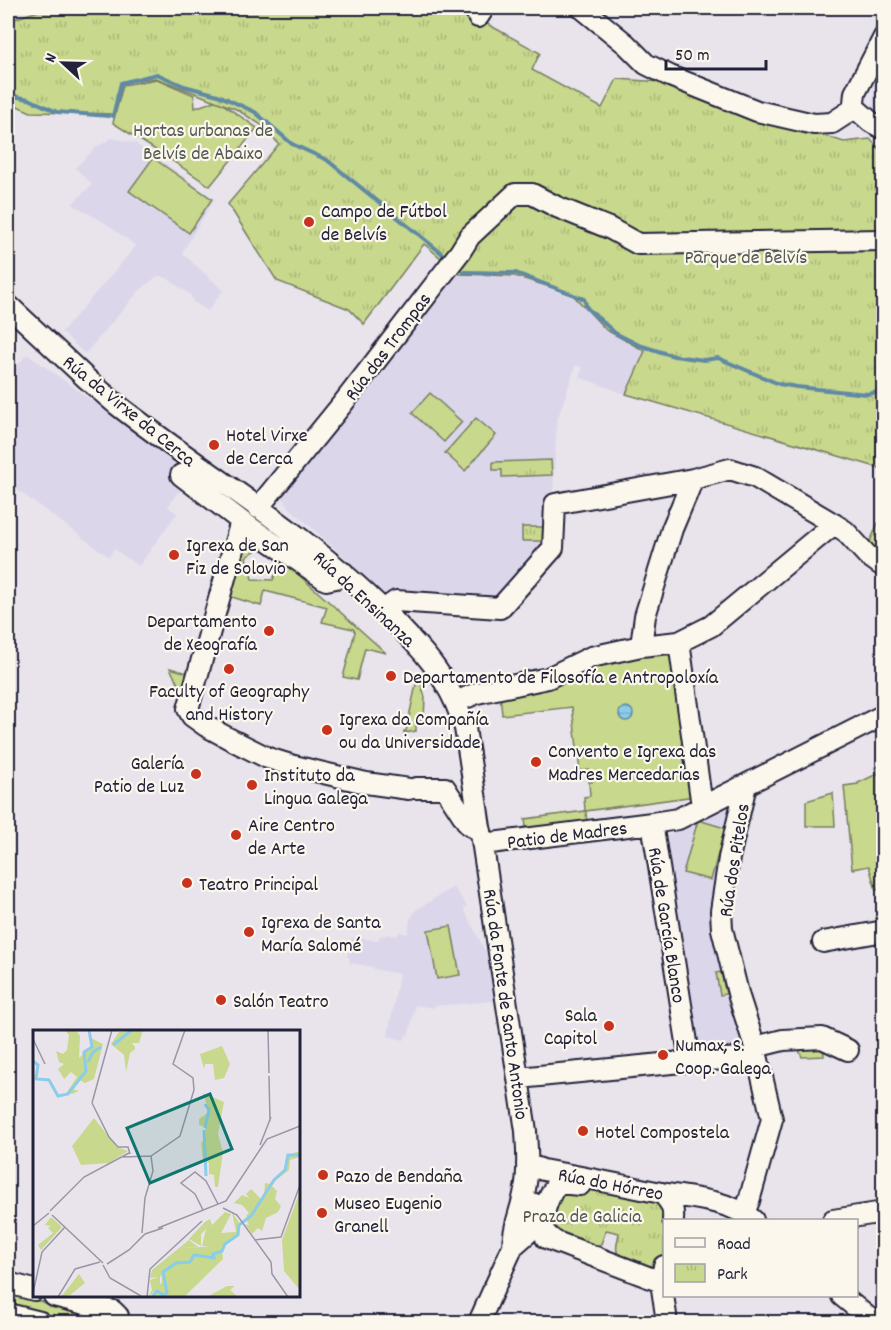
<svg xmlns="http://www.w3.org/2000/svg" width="891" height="1330" viewBox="0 0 891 1330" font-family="Dekko,sans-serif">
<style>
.built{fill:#dcd6ea}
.green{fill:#c8d88c;stroke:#757d64;stroke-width:1.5}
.park{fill:url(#park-tufts);stroke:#757d64;stroke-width:1.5}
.water{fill:url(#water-rules);stroke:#6089a5;stroke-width:1.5}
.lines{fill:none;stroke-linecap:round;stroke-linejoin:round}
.stream{stroke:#6089a5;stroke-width:4}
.minor-casing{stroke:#22223b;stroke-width:24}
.minor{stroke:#fbf7ec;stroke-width:20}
.poi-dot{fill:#c8321e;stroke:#fbf7ec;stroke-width:2}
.labels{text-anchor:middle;stroke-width:4.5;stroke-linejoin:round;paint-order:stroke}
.park-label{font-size:20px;fill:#545953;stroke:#fbf7ec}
.poi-label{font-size:20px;fill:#22223b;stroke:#fbf7ec;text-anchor:start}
.street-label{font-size:20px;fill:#22223b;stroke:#fbf7ec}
.inset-river{fill:none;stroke:#8acdeb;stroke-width:3}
.inset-road{fill:none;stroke:#9996a5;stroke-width:1.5}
.view{fill:#0f766e;fill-opacity:0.15;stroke:#0f766e;stroke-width:3}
.inset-edge{fill:none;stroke:#22223b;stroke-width:3}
</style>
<defs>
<pattern id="park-tufts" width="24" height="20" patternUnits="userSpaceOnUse" patternTransform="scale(1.5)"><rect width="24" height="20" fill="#c8d88c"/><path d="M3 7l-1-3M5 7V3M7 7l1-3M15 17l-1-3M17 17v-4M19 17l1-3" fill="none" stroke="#acb97a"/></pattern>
<pattern id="water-rules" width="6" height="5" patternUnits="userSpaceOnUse" patternTransform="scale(1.5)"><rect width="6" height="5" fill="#8acdeb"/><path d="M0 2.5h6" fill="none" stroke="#77b0ca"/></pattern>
</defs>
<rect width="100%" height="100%" fill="#e9e4eb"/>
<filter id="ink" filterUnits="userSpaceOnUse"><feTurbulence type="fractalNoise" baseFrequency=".0167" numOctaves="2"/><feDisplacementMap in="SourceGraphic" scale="12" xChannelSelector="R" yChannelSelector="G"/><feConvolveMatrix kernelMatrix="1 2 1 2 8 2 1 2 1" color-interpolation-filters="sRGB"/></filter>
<g filter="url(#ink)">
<path class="built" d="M883,65V117L872,111L874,84Z
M112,138L135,143L186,178L214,199L182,253L223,290L208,311L192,301L193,300L190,295L167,278L159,276L155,278L139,291L85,354L62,332L136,246L105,223L72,204L92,184L75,168L95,148Z
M454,271L515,275L576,299L606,330L645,351L625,394L579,377L583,368L576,365L557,420L550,551L498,607L388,597L291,509L279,494Z
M26,355L30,356L94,402L97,401L118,417L117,420L191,474L178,494L177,493L168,507L177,513L139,566L114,549L109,557L8,483V377Z
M728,803L736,810L721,853L747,1050L696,1053L665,842L667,836L670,834Z
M453,887L467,906L464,909L484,949L486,950L495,1001L434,1006L433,1008L415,1005L411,1025L408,1036L406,1035L404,1040L388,1036L399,974L373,969V967L349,963L350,958L347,957L351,938L358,939V937L377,941L381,935L385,936L387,934L397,936L399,932L408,934L410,919L416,910Z"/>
<path class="green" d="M157,79L194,95L195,108L217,100L257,128L210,186L162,154L113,123L123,85Z
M153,158L212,199L189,233L129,191Z
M430,393L462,422L444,442L412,413Z
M476,418L496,435L465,471L445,453Z
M247,532L264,545L246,557L252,579L273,580L281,559L386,653L365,648L357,680L343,677L355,632L353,629L322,622L327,607L265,591L261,606L232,597L227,599Z
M673,646L695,796L586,811L587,824L520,833L519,829L526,827L525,819L585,811L584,797L590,796L589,782H592L590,770L580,771L572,707L502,715L500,694L599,658Z
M170,668L188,673L183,688H180Z
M418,675L425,697L424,720L416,721V731L404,733V731H406Z
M883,764V887L876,890L869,866L852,869L844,786L858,784V783L877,774L875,768Z
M833,793L835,826H806V801Z
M698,820L725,828L711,880L683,873Z
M451,926L460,975L437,979L428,930Z
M796,1043H823L824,1056L802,1057Z
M8,1293L110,1319L109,1322H74L8,1305Z"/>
<path class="park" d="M47,8H448L471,20L482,21L540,53L532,70L602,108L617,79L662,82L690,93L844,142L870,139L884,154L883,469L626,394L645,351L606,330L572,294L515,276L460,274L424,244L364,324L349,309L277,281L228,204L279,144L260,124L236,109L156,78L126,82L121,86L114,114L31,112L8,102V24L17,18Z
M551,460L552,475L502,477V470H493V462Z
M878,523H883V554L869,544Z
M522,527H546V541H522Z
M721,972L726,994L720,995L716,973Z
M572,1186L658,1202L664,1208V1257L655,1266L647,1267L619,1257C614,1249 618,1241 619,1233L606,1230L601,1244L596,1247L552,1231L553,1197Z"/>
<path class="water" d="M619 714a7 7 0 1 1 14 0a7 7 0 1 1-14 0Z"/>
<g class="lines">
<path class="stream" d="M8,95L29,99L57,112L109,116
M113,116L121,83L157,74L184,86L218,95L255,112L292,144L327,160L445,256
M463,272L516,273L584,299L587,308L615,333L639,345L674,356L704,360L718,358L779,384L797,387L867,394L884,391"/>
<defs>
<path id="minor" d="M582,8L626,44L646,64L670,76L757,111L814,124L832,123L855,108
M478,17L484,8
M855,108L854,103L855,93L884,37
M855,108L871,122L884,129
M8,305L87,379L116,404C209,477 314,537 396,623C414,642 432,660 445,683C454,697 460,713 465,728L526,1131C527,1150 529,1170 525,1189C522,1210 513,1224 513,1246
M181,475L241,521L326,580L336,578L344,573
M258,508L344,402L460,252L470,236L515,194H532L557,207L609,228L638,244L884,240
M241,521L188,709L192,716L206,726L230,739L268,758L294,766L366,783L409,789
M383,610L396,601L500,608L553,548L555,504L693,479L730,469L755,477L834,524L845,531L867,555L884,567
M679,642L702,806
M641,646L645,616L672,529L693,479
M456,702L477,693L548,678L591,657L641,646L679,642L711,626L834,524
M416,788H445L469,825L481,831
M652,823L690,1061
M483,844L652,823L678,819L884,715
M823,942L884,931
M755,1047L783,1040L822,1038L848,1050
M519,1078L692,1061L742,1058
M527,1164L543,1170C583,1177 622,1185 661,1193C690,1198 730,1200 753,1220
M662,1193C671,1203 674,1207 673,1220
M744,1213L749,1201L772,1119L755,1047L739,997L722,929L721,911L729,858L746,785
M833,1220L884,1212
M546,1238L661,1282
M556,1242C553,1240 547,1236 545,1232C538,1221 550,1192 558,1183L580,1185
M664,1266L661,1282L666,1315L665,1322
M8,1283L34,1290
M54,1296L113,1311L118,1316L117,1322
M842,1296L874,1322
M8,1314L40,1322
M479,1322L513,1246L529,1232L535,1204"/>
</defs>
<use href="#minor" class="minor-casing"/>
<use href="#minor" class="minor"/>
</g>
</g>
<g class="poi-dot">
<circle cx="309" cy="222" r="6"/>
<circle cx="214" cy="445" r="6"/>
<circle cx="174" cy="555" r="6"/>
<circle cx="269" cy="631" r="6"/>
<circle cx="229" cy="669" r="6"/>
<circle cx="391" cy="676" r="6"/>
<circle cx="327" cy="730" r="6"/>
<circle cx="536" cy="762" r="6"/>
<circle cx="196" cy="774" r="6"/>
<circle cx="252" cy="785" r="6"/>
<circle cx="236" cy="835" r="6"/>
<circle cx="187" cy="883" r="6"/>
<circle cx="249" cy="932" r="6"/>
<circle cx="221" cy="1000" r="6"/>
<circle cx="609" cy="1026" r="6"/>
<circle cx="663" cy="1055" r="6"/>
<circle cx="583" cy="1131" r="6"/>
<circle cx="323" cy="1175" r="6"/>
<circle cx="322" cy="1213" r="6"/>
</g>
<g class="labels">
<g class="park-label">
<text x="203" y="136">Hortas urbanas de<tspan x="203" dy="23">Belvís de Abaixo</tspan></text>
<text x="746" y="263">Parque de Belvís</text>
<text x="582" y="1222">Praza de Galicia</text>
</g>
<g class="poi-label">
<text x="321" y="217">Campo de Fútbol<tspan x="321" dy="23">de Belvís</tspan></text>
<text x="226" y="441">Hotel Virxe<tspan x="226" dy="23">de Cerca</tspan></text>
<text x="186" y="551">Igrexa de San<tspan x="186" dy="23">Fiz de Solovio</tspan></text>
<text x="257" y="627" text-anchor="end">Departamento<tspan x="257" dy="23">de Xeografía</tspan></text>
<text x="403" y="683">Departamento de Filosofía e Antropoloxía</text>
<text x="229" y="697" text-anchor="middle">Faculty of Geography<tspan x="229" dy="23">and History</tspan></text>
<text x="339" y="725">Igrexa da Compañía<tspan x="339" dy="23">ou da Universidade</tspan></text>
<text x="548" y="757">Convento e Igrexa das<tspan x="548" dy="23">Madres Mercedarias</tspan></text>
<text x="184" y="769" text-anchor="end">Galería<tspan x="184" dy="23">Patio de Luz</tspan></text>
<text x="264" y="781">Instituto da<tspan x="264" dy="23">Lingua Galega</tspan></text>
<text x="248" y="831">Aire Centro<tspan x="248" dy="23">de Arte</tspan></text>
<text x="199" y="890">Teatro Principal</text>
<text x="261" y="928">Igrexa de Santa<tspan x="261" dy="23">María Salomé</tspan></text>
<text x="233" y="1007">Salón Teatro</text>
<text x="597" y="1021" text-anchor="end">Sala<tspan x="597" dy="23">Capitol</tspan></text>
<text x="675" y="1051">Numax, S.<tspan x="675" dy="23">Coop. Galega</tspan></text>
<text x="595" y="1138">Hotel Compostela</text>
<text x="335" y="1182">Pazo de Bendaña</text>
<text x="334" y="1209">Museo Eugenio<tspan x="334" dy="23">Granell</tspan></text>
</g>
<g class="street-label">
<text transform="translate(387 346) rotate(-53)" y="7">Rúa das Trompas</text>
<text transform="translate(130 410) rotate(39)" y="7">Rúa da Virxe da Cerca</text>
<text transform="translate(365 598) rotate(43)" y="7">Rúa da Ensinanza</text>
<text transform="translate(567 834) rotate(-7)" y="7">Patio de Madres</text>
<text transform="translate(733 860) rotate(-81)" y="7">Rúa dos Pitelos</text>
<text transform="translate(668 925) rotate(81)" y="7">Rúa de García Blanco</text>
<text transform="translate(507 1004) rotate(82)" y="7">Rúa da Fonte de Santo Antonio</text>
<text transform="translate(611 1183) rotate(11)" y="7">Rúa do Hórreo</text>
</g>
</g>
<g transform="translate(33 1030)">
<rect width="267" height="267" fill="#e9e4eb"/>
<path d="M110,0L106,13H99L102,17V19L97,23L93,42L91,25L78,14L86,2ZM239,156L244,161L242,169L248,176L245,182L233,188L229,201L225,198L219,204L212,194L216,195L214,191ZM218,159L228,169L217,184L209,175L201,173L209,165L216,168L213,164ZM192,182L198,184L188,203L203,202L199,182L207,194L205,205L189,218L169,216L173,199L168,204V216L156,209L172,192L177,189L179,195ZM18,187L29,197L8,220L5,215L20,203L15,198L18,196L12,195ZM156,210L165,217L149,218L127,247V256L115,267L119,260L117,250L125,247L117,248L119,240Z" fill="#c8d88c"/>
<path d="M263,122H267V127L257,130L256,140L243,150L216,190L213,186L231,165L232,153L237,154L252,138L253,126ZM267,161V260L251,241L249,210ZM194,256H202L197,260L205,267H174Z" fill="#c8d88c"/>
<path d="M189,216L190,229L152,266L117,267L129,252L128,240L149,218Z" fill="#c8d88c"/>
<path d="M32,0H43L47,6L46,28L58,16V8L70,14L61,49L52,53L45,49L39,59L46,61L39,64L34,62L44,47L38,42L31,49L25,39L31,34L26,32L23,21L30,24L34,20L36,5ZM189,16L197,34L191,48L182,50L180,34H172L171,39L167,24ZM170,63L191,72L185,104L190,122L185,157H182L181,145L176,144V133L170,131L168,113L173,107L172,97L166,95V89L176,82ZM61,88L84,117L95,121L76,133L48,135L39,116ZM46,244L52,253L37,265L28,267Z" fill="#c8d88c"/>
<path class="inset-river" d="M80,15L99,0M0,31L5,35L3,49L16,50L25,66L35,64L53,41L51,22L59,17L56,0M55,32L60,22L68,17M172,98L176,80L172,74M171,100L173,146M119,267L124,261L130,265L134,263L130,242L143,233L157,232L161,225L181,228L180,224L189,221L192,214L205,205L206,195L218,186L241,150L252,140L255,125H267"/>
<path class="inset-road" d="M235,0L236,43M0,9L12,34M236,46L237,91M59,73L76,107L85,117H95L97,124M59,73L79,0M227,115L238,87M90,127L118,126L147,106L161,60L160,48L140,34L152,0M190,178L204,185L238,232L239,244L255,267M170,180L162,164L148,153L162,142L173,151L185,174M17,181L51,147L96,123M19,185L70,233M0,196L16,183M125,198L193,171L234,109L267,96M109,203L112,168L120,141L118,126M221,210L248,207L267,155M74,234L96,220L112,204L130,198M70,235L77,248L108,266M0,263L9,222L32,197M25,267L42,239L67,232M114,267L117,239L169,191"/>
<path class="view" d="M177,64L199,119L117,153L94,98Z"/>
<rect width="267" height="267" class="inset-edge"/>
</g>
<rect width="891" height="1330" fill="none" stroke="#fbf7ec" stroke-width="30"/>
<rect x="15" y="15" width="861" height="1300" fill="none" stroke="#22223b" stroke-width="2" filter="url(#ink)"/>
<rect x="663" y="1219" width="195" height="78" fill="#fbf7ec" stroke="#a4a2a5" stroke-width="1.5"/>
<rect x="675" y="1238" width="30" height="9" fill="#fbf7ec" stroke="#a4a2a5" stroke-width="1.5"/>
<text x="717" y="1249" font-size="18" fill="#22223b">Road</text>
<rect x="675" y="1264" width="30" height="18" fill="url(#park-tufts)" stroke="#a4a2a5" stroke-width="1.5"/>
<text x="717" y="1279" font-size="18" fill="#22223b">Park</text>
<g transform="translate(63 63) rotate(292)" stroke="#fbf7ec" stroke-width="4.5" paint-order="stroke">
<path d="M0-4.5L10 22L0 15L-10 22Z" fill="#22223b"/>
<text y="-9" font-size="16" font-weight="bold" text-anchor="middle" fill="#22223b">N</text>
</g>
<path d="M666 60v9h100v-9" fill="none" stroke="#22223b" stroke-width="3"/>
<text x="675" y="60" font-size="18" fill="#22223b" stroke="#fbf7ec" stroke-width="4.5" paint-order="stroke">50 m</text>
</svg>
